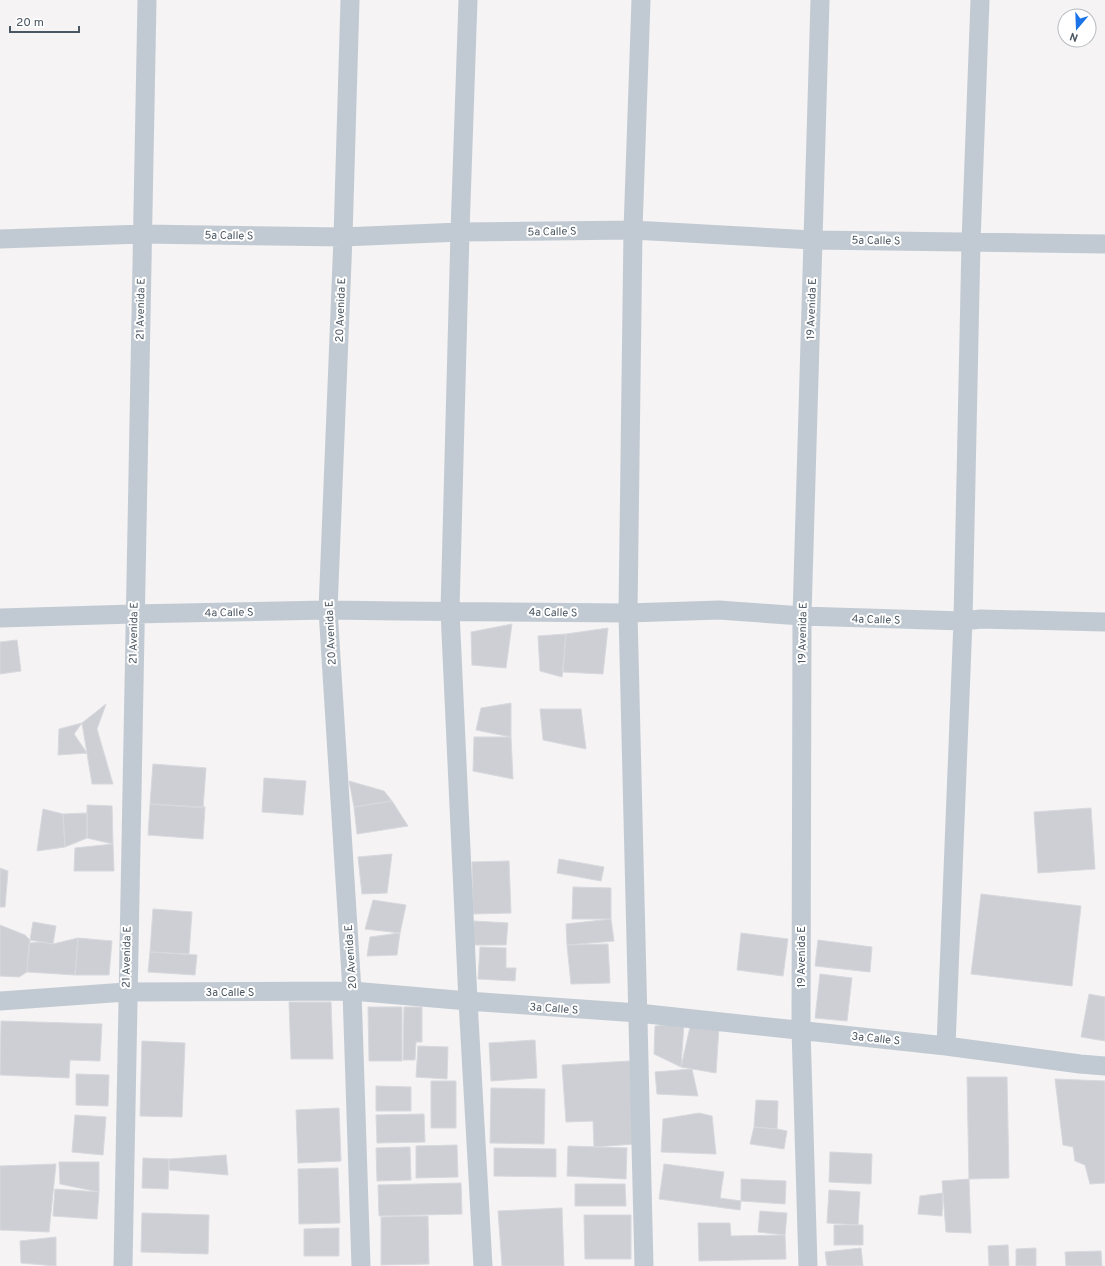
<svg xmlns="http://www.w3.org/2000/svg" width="1105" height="1266" viewBox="0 0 1105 1266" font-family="Overpass,sans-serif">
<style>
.building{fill:#cdcfd5;stroke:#d7d9de}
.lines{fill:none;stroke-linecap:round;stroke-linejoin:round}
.street{stroke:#c1cad2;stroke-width:19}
.labels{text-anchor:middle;stroke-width:4;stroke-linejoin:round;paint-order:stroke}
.street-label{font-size:11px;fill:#4a5661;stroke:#fff}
</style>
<rect width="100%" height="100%" fill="#f5f3f3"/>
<path class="building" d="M512,624L506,668L472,665L471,632Z
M608,628L603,674L563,672L566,634Z
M566,634L562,677L540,671L538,636Z
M17,640L21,671L0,674V642Z
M511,703V737L476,730L481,708Z
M106,704L97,729L113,784H92L82,723Z
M540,709H581L586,749L543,740Z
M82,723L74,734L87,753L58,755L59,729Z
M474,737H511L513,779L473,771Z
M153,764L206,768L203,808L150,804Z
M264,778L306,781L303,815L262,812Z
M349,781L384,791L392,801L354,807Z
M392,801L408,826L357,834L354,807Z
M150,804L205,807L203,839L148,835Z
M87,805L112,806L113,844L87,838Z
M1091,808L1095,869L1038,873L1034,812Z
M43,809L63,814L65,847L37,851Z
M87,813V838L65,847L63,814Z
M113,844L114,871H74L75,848Z
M392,854L387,893L362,894L358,857Z
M559,859L604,867L601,881L557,873Z
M509,861L511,913L473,914L472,862Z
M0,868L8,871L5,907H0Z
M573,887L611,888V919H572Z
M981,894L1081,906L1072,986L971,974Z
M373,900L406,905L400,933L365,929Z
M153,909L192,912L189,954L150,952Z
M611,919L614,941L567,945L566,924Z
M474,921L508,923L506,945H473Z
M33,922L56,926L53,944L30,940Z
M0,925L25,935L30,940L27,972L19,977L0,976Z
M400,933L397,955L367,956L370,937Z
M741,933L788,939L783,976L737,970Z
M78,938L112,941L109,975H75Z
M78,938L75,975L27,972L29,943L44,942L53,944Z
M818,940L872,947L870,972L815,966Z
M608,944L610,983L571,984L567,945Z
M480,947L506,948V968H516L515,981L478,979Z
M150,952L197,955L195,975L148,972Z
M820,974L852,978L847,1021L815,1018Z
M1089,994L1105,997V1041L1081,1037Z
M289,1002H331L333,1059H291Z
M368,1007H402V1061H369Z
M404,1007H422V1042H416L415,1060H403Z
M1,1021L102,1024L100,1061L70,1060L69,1078L0,1075Z
M684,1023L681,1067L654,1054L655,1026Z
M690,1027H719L716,1073L681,1067Z
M535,1040L537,1078L491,1081L489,1043Z
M142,1041L185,1043L182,1117L140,1116Z
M418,1046L448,1047L447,1079L416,1077Z
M630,1061L635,1144L594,1147L593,1121L566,1122L562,1065Z
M692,1069L698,1096L657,1094L655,1072Z
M76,1074L109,1075L108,1106L76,1105Z
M967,1077H1007L1009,1178L969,1179Z
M1055,1079L1105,1081V1183L1090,1184L1085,1165L1075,1161L1073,1147L1063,1145Z
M431,1081H456V1128H431Z
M376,1086L411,1087V1111H376Z
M491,1088L545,1089L544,1144L490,1143Z
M756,1100L778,1101L777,1129L754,1127Z
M339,1108L341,1161L298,1163L296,1110Z
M699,1113L712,1116L716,1154L661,1152L663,1119Z
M424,1114L425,1142L377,1143L376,1115Z
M75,1115L106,1117L103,1155L72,1152Z
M754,1127L777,1129L787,1131L784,1149L750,1144Z
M457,1145L458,1177L416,1178V1146Z
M568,1146L627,1148L626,1179L567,1176Z
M410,1147L411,1180L377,1181L376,1148Z
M494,1148L556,1149V1177L494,1176Z
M830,1152L872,1154L871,1184L829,1182Z
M226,1155L228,1175L169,1170V1159Z
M143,1158L169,1159L168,1189L142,1188Z
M59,1162H99V1192L60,1184Z
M56,1164L49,1232L0,1230V1166Z
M664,1164L724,1172L720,1198L741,1201L740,1210L659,1199Z
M338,1168L340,1223L299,1224L298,1169Z
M741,1179L786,1181L785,1204L741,1201Z
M969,1179L971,1233L946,1232L942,1181Z
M461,1183L462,1214L379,1216L378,1185Z
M575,1184H625L626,1206H575Z
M55,1189L99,1192L97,1219L53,1216Z
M829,1190L860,1192L858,1225L827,1223Z
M943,1193L942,1216L918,1214L920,1196Z
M562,1208L564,1266H502L498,1211Z
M760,1211L787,1213L785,1235L758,1232Z
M142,1213L209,1215L208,1254L141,1252Z
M584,1215H631V1259H585Z
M428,1216L429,1264L381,1265V1217Z
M698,1223H730L731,1236L785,1235L786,1259L699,1261Z
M834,1225H863V1245H834Z
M339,1228V1256H304V1229Z
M56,1237V1266L21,1263L20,1241Z
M1008,1245L1009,1266H989L988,1246Z
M861,1248L863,1266H827L825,1252Z
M1036,1248V1266H1016V1249Z
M1101,1251L1102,1266H1066L1065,1252Z"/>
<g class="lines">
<path class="street" d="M350,0L343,237L328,610L352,991L361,1266
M468,0L460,232L450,611L468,1001L483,1266
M641,0L633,230L628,613L644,1266
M0,239L142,234L343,237L460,232L633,230L813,240L1105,244
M0,618L133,614L328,610L399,611L628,613L719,610L802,616L963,621L981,619L1105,622
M0,1001L126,992L352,991L468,1001L638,1013L946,1046L1080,1064L1105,1066
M946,1046L963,621L971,242L980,0
M123,1266C127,844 137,422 147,0
M808,1266L801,1029L802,616L820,0"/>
</g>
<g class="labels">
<g class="street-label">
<text transform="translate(552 231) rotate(-1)" y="4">5a Calle S</text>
<text transform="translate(229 235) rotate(1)" y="4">5a Calle S</text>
<text transform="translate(876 240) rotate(1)" y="4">5a Calle S</text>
<text transform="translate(140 309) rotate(-89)" y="4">21 Avenida E</text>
<text transform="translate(811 309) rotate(-88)" y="4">19 Avenida E</text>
<text transform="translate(340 310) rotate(-88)" y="4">20 Avenida E</text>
<text transform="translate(229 612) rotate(-1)" y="4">4a Calle S</text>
<text transform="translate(553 612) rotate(1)" y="4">4a Calle S</text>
<text transform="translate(876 619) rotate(2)" y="4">4a Calle S</text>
<text transform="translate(133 633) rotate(-89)" y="4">21 Avenida E</text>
<text transform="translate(330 633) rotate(-93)" y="4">20 Avenida E</text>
<text transform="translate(802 633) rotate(-89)" y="4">19 Avenida E</text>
<text transform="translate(126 957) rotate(-89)" y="4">21 Avenida E</text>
<text transform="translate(350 957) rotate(-94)" y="4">20 Avenida E</text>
<text transform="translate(801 957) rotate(-90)" y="4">19 Avenida E</text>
<text x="230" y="996">3a Calle S</text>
<text transform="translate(554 1008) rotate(4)" y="4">3a Calle S</text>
<text transform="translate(876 1038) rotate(6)" y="4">3a Calle S</text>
</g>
</g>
<g transform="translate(1077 28) rotate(199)"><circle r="19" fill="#ffffff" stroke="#b7bbc0"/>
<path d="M0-3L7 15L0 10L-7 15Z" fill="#1a73e8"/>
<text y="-6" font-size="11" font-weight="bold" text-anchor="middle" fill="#4a5661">N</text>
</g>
<path d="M10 26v6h69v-6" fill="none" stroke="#4a5661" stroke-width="2"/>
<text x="16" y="26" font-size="12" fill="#4a5661" stroke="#ffffff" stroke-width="3" paint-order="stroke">20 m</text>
</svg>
